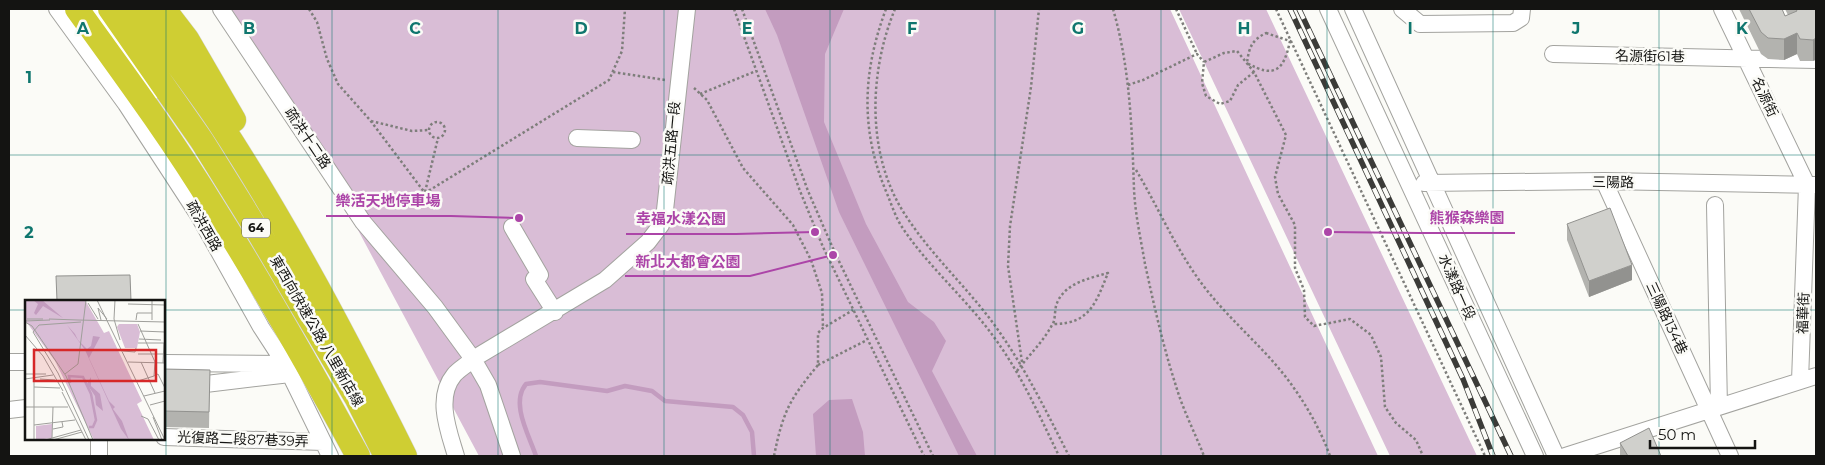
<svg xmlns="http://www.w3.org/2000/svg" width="1825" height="465" viewBox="0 0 1825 465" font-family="Montserrat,'Noto Sans TC',sans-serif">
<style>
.green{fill:#d9bdd6}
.water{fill:#c39cbf}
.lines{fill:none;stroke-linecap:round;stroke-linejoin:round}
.stream{stroke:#c39cbf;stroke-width:4.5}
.minor-casing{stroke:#a3a39f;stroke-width:18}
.highway-casing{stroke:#d5d5d4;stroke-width:25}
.path{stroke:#7e7e7b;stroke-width:2.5;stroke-dasharray:2.5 2.5;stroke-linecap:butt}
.minor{stroke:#fff;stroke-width:16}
.highway{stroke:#cfce33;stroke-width:24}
.rail-casing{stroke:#3b3b38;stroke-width:5.5}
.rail{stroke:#fbfbf7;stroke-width:4;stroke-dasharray:11;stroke-linecap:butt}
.wall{fill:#b3b3af}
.shaded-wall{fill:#92928f}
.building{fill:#d0d0cc;stroke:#92928f}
.grid{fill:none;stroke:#0f766e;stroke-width:1;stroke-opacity:0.55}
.labels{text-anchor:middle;stroke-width:5;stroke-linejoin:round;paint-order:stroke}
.shield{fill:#fbfbf7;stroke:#595957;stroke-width:1}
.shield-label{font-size:12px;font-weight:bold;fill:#141412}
.street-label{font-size:14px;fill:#141412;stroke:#fbfbf7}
.inset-river{fill:none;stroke:#c39cbf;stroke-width:2.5}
.inset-road{fill:none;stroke:#9f9f9b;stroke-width:1}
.view{fill:#d62828;fill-opacity:0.15;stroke:#d62828;stroke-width:2.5}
.inset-edge{fill:none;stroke:#141412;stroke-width:2.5}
.grid-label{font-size:16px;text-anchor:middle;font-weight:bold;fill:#0f766e;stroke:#fbfbf7;stroke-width:5;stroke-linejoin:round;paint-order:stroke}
.leader{fill:none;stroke:#ac45a8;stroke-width:2}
.callout-dot{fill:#ac45a8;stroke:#fbfbf7;stroke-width:2}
.callout-label{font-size:15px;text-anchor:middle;font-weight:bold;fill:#ac45a8;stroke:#fbfbf7;stroke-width:5;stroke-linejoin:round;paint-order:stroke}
</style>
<rect width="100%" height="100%" fill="#fbfbf7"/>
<path class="green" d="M223,9H1170L1378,456H479L320,159Z
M1179,9H1266L1477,456H1390Z"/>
<path class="water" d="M765,9H844L825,54L824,122L866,224L908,302L934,322L946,341L932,371L977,456H959L839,212L777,35Z
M852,399L863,432L865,456H816L813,414L829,400Z"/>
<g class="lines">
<path class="stream" d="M536,456C529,435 510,403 526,384L540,382L607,391L625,386L652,391L665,401L733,407L743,415L752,432L754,456"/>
<defs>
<path id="minor" d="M57,9L126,104L199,216L261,327L285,364L330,456
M92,9L151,93
M221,9L363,222L435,307L473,359L488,385L512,456
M1328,9L1535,456
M1353,9L1556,456
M1402,9L1420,24L1513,23L1521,18L1522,9
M1722,9L1807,185L1800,381
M1553,54L1816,60
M577,138L632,140
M1604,181L1730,456
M1424,183L1604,181L1816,185
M1715,205L1719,407
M512,227L540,275
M534,279L555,312
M9,362H26
M164,363L285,364
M164,389L290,374
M9,410L26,408
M164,437L323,442
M99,439V456
M456,456C449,432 435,398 454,375C459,369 467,365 473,359L605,280L648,242L661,225L665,210L687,9
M1565,456L1816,376"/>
<path id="highway" d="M77,9C124,74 172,139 214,208C265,289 312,372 358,456
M110,9L202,141L259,233L357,399L386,456
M137,9C164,47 193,83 219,122C289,229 348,342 405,456
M164,9L187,39L234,120"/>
</defs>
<use href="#minor" class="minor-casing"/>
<use href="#highway" class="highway-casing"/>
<path class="path" d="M309,9L317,22L327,59L338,84L370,120L425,193L609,80L622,51L625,9
M734,9L800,191L823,247L924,456
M742,9L808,191L835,253L933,456
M886,9C862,73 860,132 888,196C892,206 896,218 902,227C929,268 968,300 996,340C1022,376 1040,417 1059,456
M895,9C868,74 866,159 908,219C930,252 958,279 983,310C1019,355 1043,405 1069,456
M1113,9C1130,67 1132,129 1134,189C1135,214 1141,240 1145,264C1154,305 1163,346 1176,386C1183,410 1195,433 1204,456
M1176,9L1197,54
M1276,9L1485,456
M1266,33L1290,41C1284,70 1275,79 1247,63C1249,47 1252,40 1266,33Z
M613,72L665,80
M1254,72L1238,85L1230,101L1220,104L1206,96L1202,83L1204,62L1224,53L1237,51L1254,72L1286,135L1275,177L1278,194L1295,225V268L1304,290L1305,317L1314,326L1350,319L1371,335L1381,357L1385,407L1396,423L1416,440L1423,456
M1128,85L1143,80L1197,54L1204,62
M694,88L707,100L743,168L793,225L811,260L822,293L823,328
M700,94L756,71
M371,121L412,131L429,130
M429 130a8 8 0 1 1 16 0a8 8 0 1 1-16 0Z
M1136,170C1157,205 1173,243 1197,277C1217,306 1244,330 1268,356C1294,384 1317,420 1330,456
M425,192L438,138
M1022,362L1008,266L1010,226L1031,87L1039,9
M818,365L867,340
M1017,371C1028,356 1043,342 1052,325C1056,320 1054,310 1057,303C1065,283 1090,278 1108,273C1096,302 1090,324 1054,324
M774,456C783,412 789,400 818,365V333L823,328L853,310"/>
<use href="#minor" class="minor"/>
<use href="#highway" class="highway"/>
<defs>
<path id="rail" d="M1290,9L1463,379L1493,456
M1299,9L1511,456"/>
</defs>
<use href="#rail" class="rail-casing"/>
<use href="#rail" class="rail"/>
</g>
<path class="wall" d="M1739,9H1782L1785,16L1788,15L1785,9H1816L1813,61H1800L1797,54L1784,60L1768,59L1761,54Z
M1567,224L1632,280L1589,297L1567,240Z
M164,369L210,370L209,428L164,427Z
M1620,443L1661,456H1620Z"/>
<path class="shaded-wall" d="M1797,33V54L1784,60V39Z
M1816,38V60L1813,61V40Z
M1632,265V280L1589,297V281Z"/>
<path class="building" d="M1749,9H1782L1785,16L1797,11L1796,9H1816V38L1813,40L1800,39L1797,33L1784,39L1768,38L1761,32Z
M1610,208L1632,265L1589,281L1567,224Z
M130,275L131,301H57L56,276Z
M164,369L210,370L209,412L164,411Z
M1649,428L1661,456H1628L1620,443Z"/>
<path class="grid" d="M166,9V456M332,9V456M498,9V456M664,9V456M830,9V456M995,9V456M1161,9V456M1327,9V456M1493,9V456M1659,9V456M9,155H1816M9,310H26M164,310H1816"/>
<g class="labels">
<rect class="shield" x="242" y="218.5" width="28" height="19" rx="4"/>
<g class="shield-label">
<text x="256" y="232">64</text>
</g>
<g class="street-label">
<text transform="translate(1650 56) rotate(1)" y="5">名源街61巷</text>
<text transform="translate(1765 97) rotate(64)" y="5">名源街</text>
<text transform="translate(308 138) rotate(56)" y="5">疏洪十二路</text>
<text transform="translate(671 143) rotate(-85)" y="5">疏洪五路一段</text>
<text transform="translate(1613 182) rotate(1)" y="5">三陽路</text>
<text transform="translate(204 226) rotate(60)" y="5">疏洪西路</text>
<text transform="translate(1457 287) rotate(66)" y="5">水漾路一段</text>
<text transform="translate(1803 313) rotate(-88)" y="5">福華街</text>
<text transform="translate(1667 318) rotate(65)" y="5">三陽路134巷</text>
<text transform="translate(317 331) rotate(60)" y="5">東西向快速公路 八里新店線</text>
<text transform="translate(243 439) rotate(2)" y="5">光復路二段87巷39弄</text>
</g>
</g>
<g transform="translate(25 300)">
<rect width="140" height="140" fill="#fbfbf7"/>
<path d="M0,0H60L79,33L84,31L117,101L112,104L129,140H69L30,61L0,20ZM94,24H112L115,32L112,48H100L92,27ZM27,124V138L11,140V126Z" fill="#d9bdd6"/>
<path d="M8,0H17L38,18L18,6L11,15L9,13L13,4ZM42,25L50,34L53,40L62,49L66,46L68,36L75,37L64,58L84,101L90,107L88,109L97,121L104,140L96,129L60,50ZM66,77V86L75,94L78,111L71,105L70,96L62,84Z" fill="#c39cbf"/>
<path class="inset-river" d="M45,83L44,76L58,77L66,94L71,120L68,127H64"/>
<path class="inset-road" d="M72,0L140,140M90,0L89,19L95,40M63,3L73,19M103,4L140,5M2,19H18M24,19L53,20M53,20L140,22M76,20L73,8L82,19M111,20L112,13H127M127,20V0M0,21L25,20M0,22L7,26L41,76L68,140M56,22L14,25L8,32L33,73L64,140M113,24L130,62L129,76M115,31L140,32M0,35L18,56L38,91M114,39L136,40M113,43H140M98,51L110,52L111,48M113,54H140M103,62L140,63M116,62L130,93M138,63L139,43M0,74H21M40,74L53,64L61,0M129,76L133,74L140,88M0,79L28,75M15,79L30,80M113,81L129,76M9,87L35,88M37,92L61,140M119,96L140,91M125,105L140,101M0,107H43M116,116L123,119L134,140M128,117L137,140M9,125L50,120M28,129L38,127L37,122M27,138L28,107M9,140V48M20,140L56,130M28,140L57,132"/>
<path class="view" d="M9,50H131V81H9Z"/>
<rect width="140" height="140" class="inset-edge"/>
</g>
<g class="grid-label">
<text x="83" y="34">A</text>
<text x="249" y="34">B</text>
<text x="415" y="34">C</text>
<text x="581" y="34">D</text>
<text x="747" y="34">E</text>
<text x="912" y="34">F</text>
<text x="1078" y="34">G</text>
<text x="1244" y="34">H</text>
<text x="1410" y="34">I</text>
<text x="1576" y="34">J</text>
<text x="1742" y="34">K</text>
<text x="29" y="83">1</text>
<text x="29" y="238">2</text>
</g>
<path class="leader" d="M519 218L451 216H326M1328 232L1420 233H1515M815 232L736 234H626M833 255L750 276H625"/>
<g class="callout-dot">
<circle cx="519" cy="218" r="5"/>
<circle cx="1328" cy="232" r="5"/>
<circle cx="815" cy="232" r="5"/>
<circle cx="833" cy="255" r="5"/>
</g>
<g class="callout-label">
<text x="388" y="206">樂活天地停車場</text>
<text x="1467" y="223">熊猴森樂園</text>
<text x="681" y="224">幸福水漾公園</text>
<text x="688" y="267">新北大都會公園</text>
</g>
<rect width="1825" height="465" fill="none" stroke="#141412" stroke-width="20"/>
<path d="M1650 440v8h105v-8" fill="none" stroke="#141412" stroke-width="2.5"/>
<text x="1658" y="440" font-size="15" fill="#141412" stroke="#fbfbf7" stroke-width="4" paint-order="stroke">50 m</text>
</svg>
